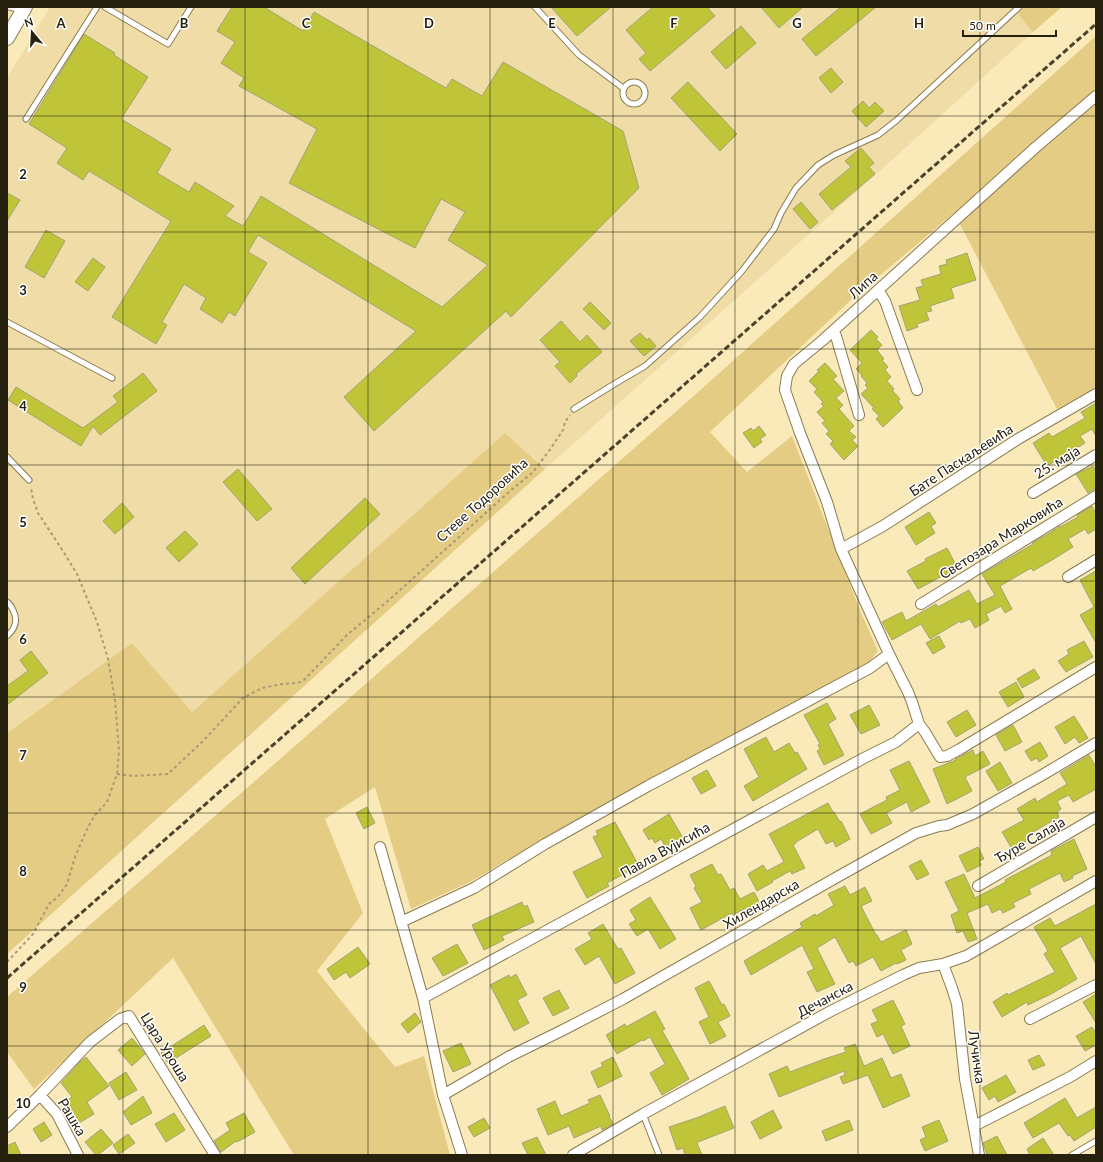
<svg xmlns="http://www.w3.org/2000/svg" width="1103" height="1162" viewBox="0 0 1103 1162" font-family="Lato,sans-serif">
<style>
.built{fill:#efdca6}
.green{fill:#e5cc84}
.building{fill:#bfc439;stroke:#a1a476}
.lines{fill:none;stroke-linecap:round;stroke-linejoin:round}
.lane-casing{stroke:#8a7b50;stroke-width:7}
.street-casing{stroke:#8a7b50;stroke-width:12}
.secondary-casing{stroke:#8a7b50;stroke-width:16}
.path{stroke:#a79b76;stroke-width:2;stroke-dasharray:3 3;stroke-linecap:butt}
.lane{stroke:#fff;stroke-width:5}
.street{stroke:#fff;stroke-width:10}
.secondary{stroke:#fff;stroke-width:14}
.rail{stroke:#4a422b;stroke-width:3;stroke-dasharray:6 3;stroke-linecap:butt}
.grid{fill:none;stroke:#26200e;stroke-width:1;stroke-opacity:0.55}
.labels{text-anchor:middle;stroke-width:3;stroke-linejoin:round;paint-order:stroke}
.street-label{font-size:14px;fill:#26200e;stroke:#fff}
.grid-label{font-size:13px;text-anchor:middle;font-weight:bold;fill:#26200e;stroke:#fff;stroke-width:3;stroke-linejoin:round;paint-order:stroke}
</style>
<rect width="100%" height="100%" fill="#faeaba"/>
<path class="built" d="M50,7H1012L1033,32L881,170L545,469L505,433L192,712L132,643L7,733V78Z"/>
<path class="green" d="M1012,7H1062L1033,32Z
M1096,36V387L1057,409L954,213L851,300L710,432L747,472L792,436L862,615L878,651L869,662L712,745L554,832L472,881L411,909L375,787L325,819L363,913L317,971L395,1067L424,1056L450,1155H294L173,958L34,1089L7,1052V997L255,781L688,401Z
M505,433L545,469L7,954V733L132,643L192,712Z"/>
<path class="building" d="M232,7H264L303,31L314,12L446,88L452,79L482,96L503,62L623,131L639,188L511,317L506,311L374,431L344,397L416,331L258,235L248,252L267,263L235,316L229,312L222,323L200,309L206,298L184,284L162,322L167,325L156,344L112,317L171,221L89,171L83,180L57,163L67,148L29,124L84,34L115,53L114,55L148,77L121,119L171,149L157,173L189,192L195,182L234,206L225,216L243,226L261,196L442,307L488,265L448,240L465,212L441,199L415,248L289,183L317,129L239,86L244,78L221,63L235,42L217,31Z
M551,7H611L577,36Z
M653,7H707L715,16L650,71L639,59L646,53L626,30Z
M761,7H803L779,28Z
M841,7H876L816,56L802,39Z
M741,26L756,43L726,69L711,52Z
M831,68L843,82L831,93L819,78Z
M688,82L737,134L720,151L671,98Z
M863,101L869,108L875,102L884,111L866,127L852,111Z
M861,148L874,163L869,167L875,174L832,210L819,194L851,167L845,161Z
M7,193L20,200L7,221Z
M801,202L818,222L810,229L793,209Z
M46,230L65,241L44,278L25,267Z
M967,253L976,280L951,288L954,298L930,306L932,311L926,312L929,320L917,324L918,327L907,331L899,306L920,300L916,288L923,286L921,280L941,274L939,266L947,264L946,260Z
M93,258L105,267L88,291L75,282Z
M590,302L611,323L604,330L583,309Z
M561,321L580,342L587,335L602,352L576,374L577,376L570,383L555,366L560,362L540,340Z
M871,330L878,337L876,339L882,345L877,350L884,359L882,360L888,367L885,370L891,377L887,381L894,389L892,390L900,399L898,401L903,408L883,427L876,419L879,416L872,409L874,408L861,394L868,388L865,385L867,383L861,376L862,375L856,369L862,363L850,350Z
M640,333L647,340L649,338L656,346L644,356L630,341Z
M825,363L837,376L833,379L844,391L836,398L843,405L839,409L854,426L849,431L856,437L852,440L858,446L844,460L830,444L833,441L826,434L829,431L822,423L825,421L817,412L824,406L821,404L823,402L814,392L817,389L809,381L819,371L817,370Z
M143,373L157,391L100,435L93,426L81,446L8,400L16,387L83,428L118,402L113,396Z
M1096,403V436L1092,429L1080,436L1085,443L1047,466L1033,443L1049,433L1052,437L1085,418L1081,412Z
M759,426L766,435L760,439L762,442L754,448L743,433L751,428L753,431Z
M1093,466L1096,471V488L1088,493L1076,474Z
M238,469L272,509L257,521L223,482Z
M365,498L380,514L305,584L291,568Z
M122,503L134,517L115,534L103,521Z
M1092,506L1096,514V529L1088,534L1085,529L1068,539L1073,547L1052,560L1033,571L1031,568L1000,586L1012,609L1005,613L1001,606L986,614L989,620L975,628L970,619L961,623L960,621L930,639L921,624L892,640L882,622L902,612L906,621L936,604L938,607L969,590L977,604L995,595L982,574L1033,544L1032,543L1048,534L1060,526V527L1078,517L1077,515Z
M929,512L936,523L931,526L935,533L916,545L905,527Z
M185,531L198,544L179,562L166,548Z
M947,548L958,569L944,576V575L918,589L907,571L926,561L925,559Z
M1096,571V643L1080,615L1094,607L1080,580Z
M939,636L945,647L933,654L926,643Z
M1084,641L1093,657L1066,672L1058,661L1069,654L1067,650Z
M31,651L48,673L7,705V686L28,671L20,660Z
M1034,669L1040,678L1022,688L1017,679Z
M1016,682L1024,697L1008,707L999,692Z
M827,703L836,719L828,724L844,755L824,765L817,751L820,749L818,745L820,744L804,715Z
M869,705L880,725L861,734L850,715Z
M967,710L976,725L956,737L947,722Z
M1074,716L1088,738L1079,743L1075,737L1065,744L1055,727Z
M1013,725L1022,742L1005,751L996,735Z
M766,737L774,752L789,743L795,753L797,752L807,769L753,801L744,786L759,777L744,749Z
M1040,742L1048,756L1039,762L1037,758L1031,761L1025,751Z
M973,750L975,756L983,751L990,764L965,777L972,791L947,804L933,769L956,760L955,759Z
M1089,755L1096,767V789L1073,802L1069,795L1057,801L1061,809L1057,812L1059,817L1028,835L1030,839L1012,849L1002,832L1024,820L1017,809L1035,798L1037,802L1067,784L1060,773Z
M909,761L930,802L911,812L907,802L886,813L892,823L871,834L860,814L887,800L886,797L900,790L890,770Z
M1000,762L1012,783L998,791L986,771Z
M707,770L716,786L701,794L692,778Z
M828,803L833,812H834L840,822L841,821L850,839L836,847L833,841L826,844L818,829L796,842V843L793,845L805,868L792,874L790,871L772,881L773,882L757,891L748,874L763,865L767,871L784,862L769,834Z
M367,807L375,823L364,829L356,813Z
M669,814L683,838L666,848L661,839L655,843L652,838L649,840L643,830Z
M615,822L639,866L607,883L609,886L587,898L573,872L603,857L593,837L598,835L596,831Z
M1074,839L1087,869L1072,876L1073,878L1064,882L1060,873L1029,889L1031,894L1013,903L1015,907L1003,913L1000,909L992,913L988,904L967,913L977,939L968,942L963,931L957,933L951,915L959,911L945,882L964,874L975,898L1006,882L1005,880L1052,855L1051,851Z
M978,847L984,859L979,861L981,865L967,872L959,856Z
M921,860L929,874L917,880L909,866Z
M712,864L718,875L721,874L730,890L734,888L740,899L754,892L763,909L750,916L746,908L733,915L732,913L701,930L690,908L702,902L694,888L696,886L690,875Z
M845,886L850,895L865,887L872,901L861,906L876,935H877L881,942L906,930L912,944L901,950L906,960L897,964L896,963L881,971L873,957L856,966L853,961L849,963L835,937L817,948L835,984L817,992L807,972L814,969L802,945L751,975L744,961L802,927L800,923L815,914L816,916L834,905L828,894Z
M650,897L676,939L660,949L648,929L637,936L629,924L636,920L630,910Z
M522,902L524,907L527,905L534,922L502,936L504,940L484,950L472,925Z
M1096,904V964L1081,936L1060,948L1077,979L1051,994L1028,1005L1027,1002L1002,1017L993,1002L1007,993L1008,995L1055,972L1044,954L1048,951L1034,927L1050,918L1055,926Z
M603,924L618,949L621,948L635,973L615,984L599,956L585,965L575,949L592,939L588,933Z
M457,944L468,963L443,976L432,958Z
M358,947L370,964L350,978L346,972L334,980L327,969Z
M516,974L527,995L517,1000L529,1023L514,1031L490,985L509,975L510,978Z
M709,981L722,1005L724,1004L730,1016L718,1022L726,1036L710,1044L699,1022L709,1017L695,988Z
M559,990L569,1008L553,1016L543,998Z
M1096,994V1023L1083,1002Z
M893,1000L905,1024L901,1026L910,1046L893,1054L883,1034L877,1037L871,1024L878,1021L872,1010Z
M655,1011L665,1029L662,1030L689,1079L662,1095L650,1073L665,1064L650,1037L643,1041L642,1040L617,1054L606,1035L625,1024L626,1027Z
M415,1013L421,1022L408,1033L401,1024Z
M204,1025L211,1036L168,1063L161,1053Z
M1092,1027L1096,1033V1045L1085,1051L1076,1036Z
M132,1038L145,1054L132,1066L118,1050Z
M461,1043L471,1064L453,1072L443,1051Z
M855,1044L864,1066L882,1058L891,1078L901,1074L910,1096L883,1108L868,1075L843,1084L840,1077L845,1075L844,1071L779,1097L769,1074L787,1066L790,1072L824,1059L846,1052L844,1048Z
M1039,1055L1045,1065L1033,1070L1028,1060Z
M86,1057L109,1086L87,1102L94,1114L79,1123L66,1101L72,1097L61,1083L80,1062Z
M613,1057L622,1076L598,1088L591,1072L603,1066L601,1063Z
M126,1072L137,1090L119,1100L109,1083Z
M1006,1075L1016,1092L998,1102L995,1096L989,1100L982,1088Z
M600,1095L610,1116H609L613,1124L602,1130L601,1126L574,1138L569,1126L548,1135L537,1109L555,1101L561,1116L590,1103L588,1100Z
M143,1096L152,1113L131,1125L123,1112Z
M1065,1098L1077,1118L1096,1107V1127L1074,1141L1070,1135L1068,1136L1059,1123L1033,1138L1024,1123Z
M725,1106L734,1128L698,1142L697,1143L702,1155H685L683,1148L677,1150L669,1127L702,1116H701Z
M773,1110L782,1128L760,1139L751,1122Z
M174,1113L185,1130L166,1142L155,1124Z
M244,1113L255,1132L237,1142L236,1141L221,1152L214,1141L230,1130L226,1123Z
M484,1118L490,1128L474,1137L468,1127Z
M849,1120L853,1130L826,1141L822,1131Z
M939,1120L948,1141L925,1151L920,1140L926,1137L922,1127Z
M44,1122L52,1135L41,1142L33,1129Z
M101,1129L113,1143L98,1155H96L85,1142Z
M128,1134L135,1143L119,1154L113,1145Z
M997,1136L1007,1155H987L983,1143Z
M537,1137L546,1155H528L522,1143Z
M1043,1138L1054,1155H1030L1027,1149Z
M15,1142L21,1155H7V1146Z"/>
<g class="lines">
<defs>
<path id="lane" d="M9,7L22,10
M105,7L168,44L191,7
M535,7L579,55L623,88
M623 93a11 11 0 1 1 22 0a11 11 0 1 1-22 0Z
M26,119L97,7
M7,322L112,378
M574,409L616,383L645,366L700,317L742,271L774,229L781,213L796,188L818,165L834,155L878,135L897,120L1019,7
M7,457L29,480
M7,602C10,604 11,606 13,610C18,620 16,628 7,636
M643,1114L659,1155
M1072,1155L1096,1141"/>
<path id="street" d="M1096,96L1036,147L823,340L794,364L787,376L785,390L800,433L827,502L841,549L889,654L908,692L912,702L919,724L925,732L940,757L947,756L960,749L1096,667
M878,290L885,301L917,390
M833,331L836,336L859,415
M1033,493L1096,455
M841,549L883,526L1018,439L1096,394
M1068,577L1096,560
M921,604L1096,496
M380,847L423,998L443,1095L462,1155
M978,886L1096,817
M401,922L474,888L545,844L648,786L870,668L889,654
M943,964L952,988L957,1004L965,1079L979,1155
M423,998L864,758L896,742L919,724
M1030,1019L1096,985
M40,1095L57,1114L78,1155
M443,1095L510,1056L563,1030L623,999L839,876L916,833L939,826L947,825L973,814L1044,774L1096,743
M974,1126L1070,1077L1096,1061
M7,1127L40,1095L90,1042L120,1019L129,1016L215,1155
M573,1155L643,1114L831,1011L903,975L919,968L943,964L966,956L1096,881"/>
<path id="secondary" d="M7,38L25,7"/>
</defs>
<use href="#lane" class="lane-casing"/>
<use href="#street" class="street-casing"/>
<use href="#secondary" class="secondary-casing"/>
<path class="path" d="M117,774L134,776L168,774L203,741L243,698L262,688L282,684L298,683L304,680L347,635L389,600L509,492L533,472L549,451L563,430L565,422L570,415
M7,962L33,934L49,904L58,897L67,884L75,857L88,827L95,815L107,802L117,774L119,751L115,700L108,659L97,622L77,574L63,551L38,513L33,499L31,488"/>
<use href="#lane" class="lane"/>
<use href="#street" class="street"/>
<use href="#secondary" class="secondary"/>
<path class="rail" d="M7,978L1096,24"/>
</g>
<path class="grid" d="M123,7V1155M245,7V1155M368,7V1155M490,7V1155M613,7V1155M735,7V1155M858,7V1155M980,7V1155M7,116H1096M7,232H1096M7,349H1096M7,465H1096M7,581H1096M7,697H1096M7,813H1096M7,930H1096M7,1046H1096"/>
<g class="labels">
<g class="street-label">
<text transform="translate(863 285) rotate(-42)" y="5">Липа</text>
<text transform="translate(961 460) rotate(-33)" y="5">Бате Паскаљевића</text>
<text transform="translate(1057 462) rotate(-31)" y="5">25. маја</text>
<text transform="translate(482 500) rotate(-42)" y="5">Стеве Тодоровића</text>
<text transform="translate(1001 538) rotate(-32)" y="5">Светозара Марковића</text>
<text transform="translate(1030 840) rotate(-30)" y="5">Ђуре Салаја</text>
<text transform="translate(665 850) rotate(-29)" y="5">Павла Вујисића</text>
<text transform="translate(761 904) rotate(-30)" y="5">Хилендарска</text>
<text transform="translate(825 999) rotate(-28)" y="5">Дечанска</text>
<text transform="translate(165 1047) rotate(58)" y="5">Цара Уроша</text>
<text transform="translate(977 1057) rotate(82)" y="5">Лучичка</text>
<text transform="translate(72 1117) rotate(59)" y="5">Рашка</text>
</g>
</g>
<g class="grid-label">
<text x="61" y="28">A</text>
<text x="184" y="28">B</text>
<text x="306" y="28">C</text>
<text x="429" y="28">D</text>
<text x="552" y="28">E</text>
<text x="674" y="28">F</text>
<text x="797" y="28">G</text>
<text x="919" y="28">H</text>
<text x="23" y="179">2</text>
<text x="23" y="295">3</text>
<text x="23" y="411">4</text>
<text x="23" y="527">5</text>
<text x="23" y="644">6</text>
<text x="23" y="760">7</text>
<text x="23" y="876">8</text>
<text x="23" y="992">9</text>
<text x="23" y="1108">10</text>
</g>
<rect width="1103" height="1162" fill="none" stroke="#26200e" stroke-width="16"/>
<g transform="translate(32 32) rotate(342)" stroke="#ffffff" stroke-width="3" paint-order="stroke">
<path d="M0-3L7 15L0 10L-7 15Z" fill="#26200e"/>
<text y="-6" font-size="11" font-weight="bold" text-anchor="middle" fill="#26200e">N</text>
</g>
<path d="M963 30v6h93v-6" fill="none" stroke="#26200e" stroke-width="2"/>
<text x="969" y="30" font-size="12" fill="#26200e" stroke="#ffffff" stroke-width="3" paint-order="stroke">50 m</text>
</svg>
